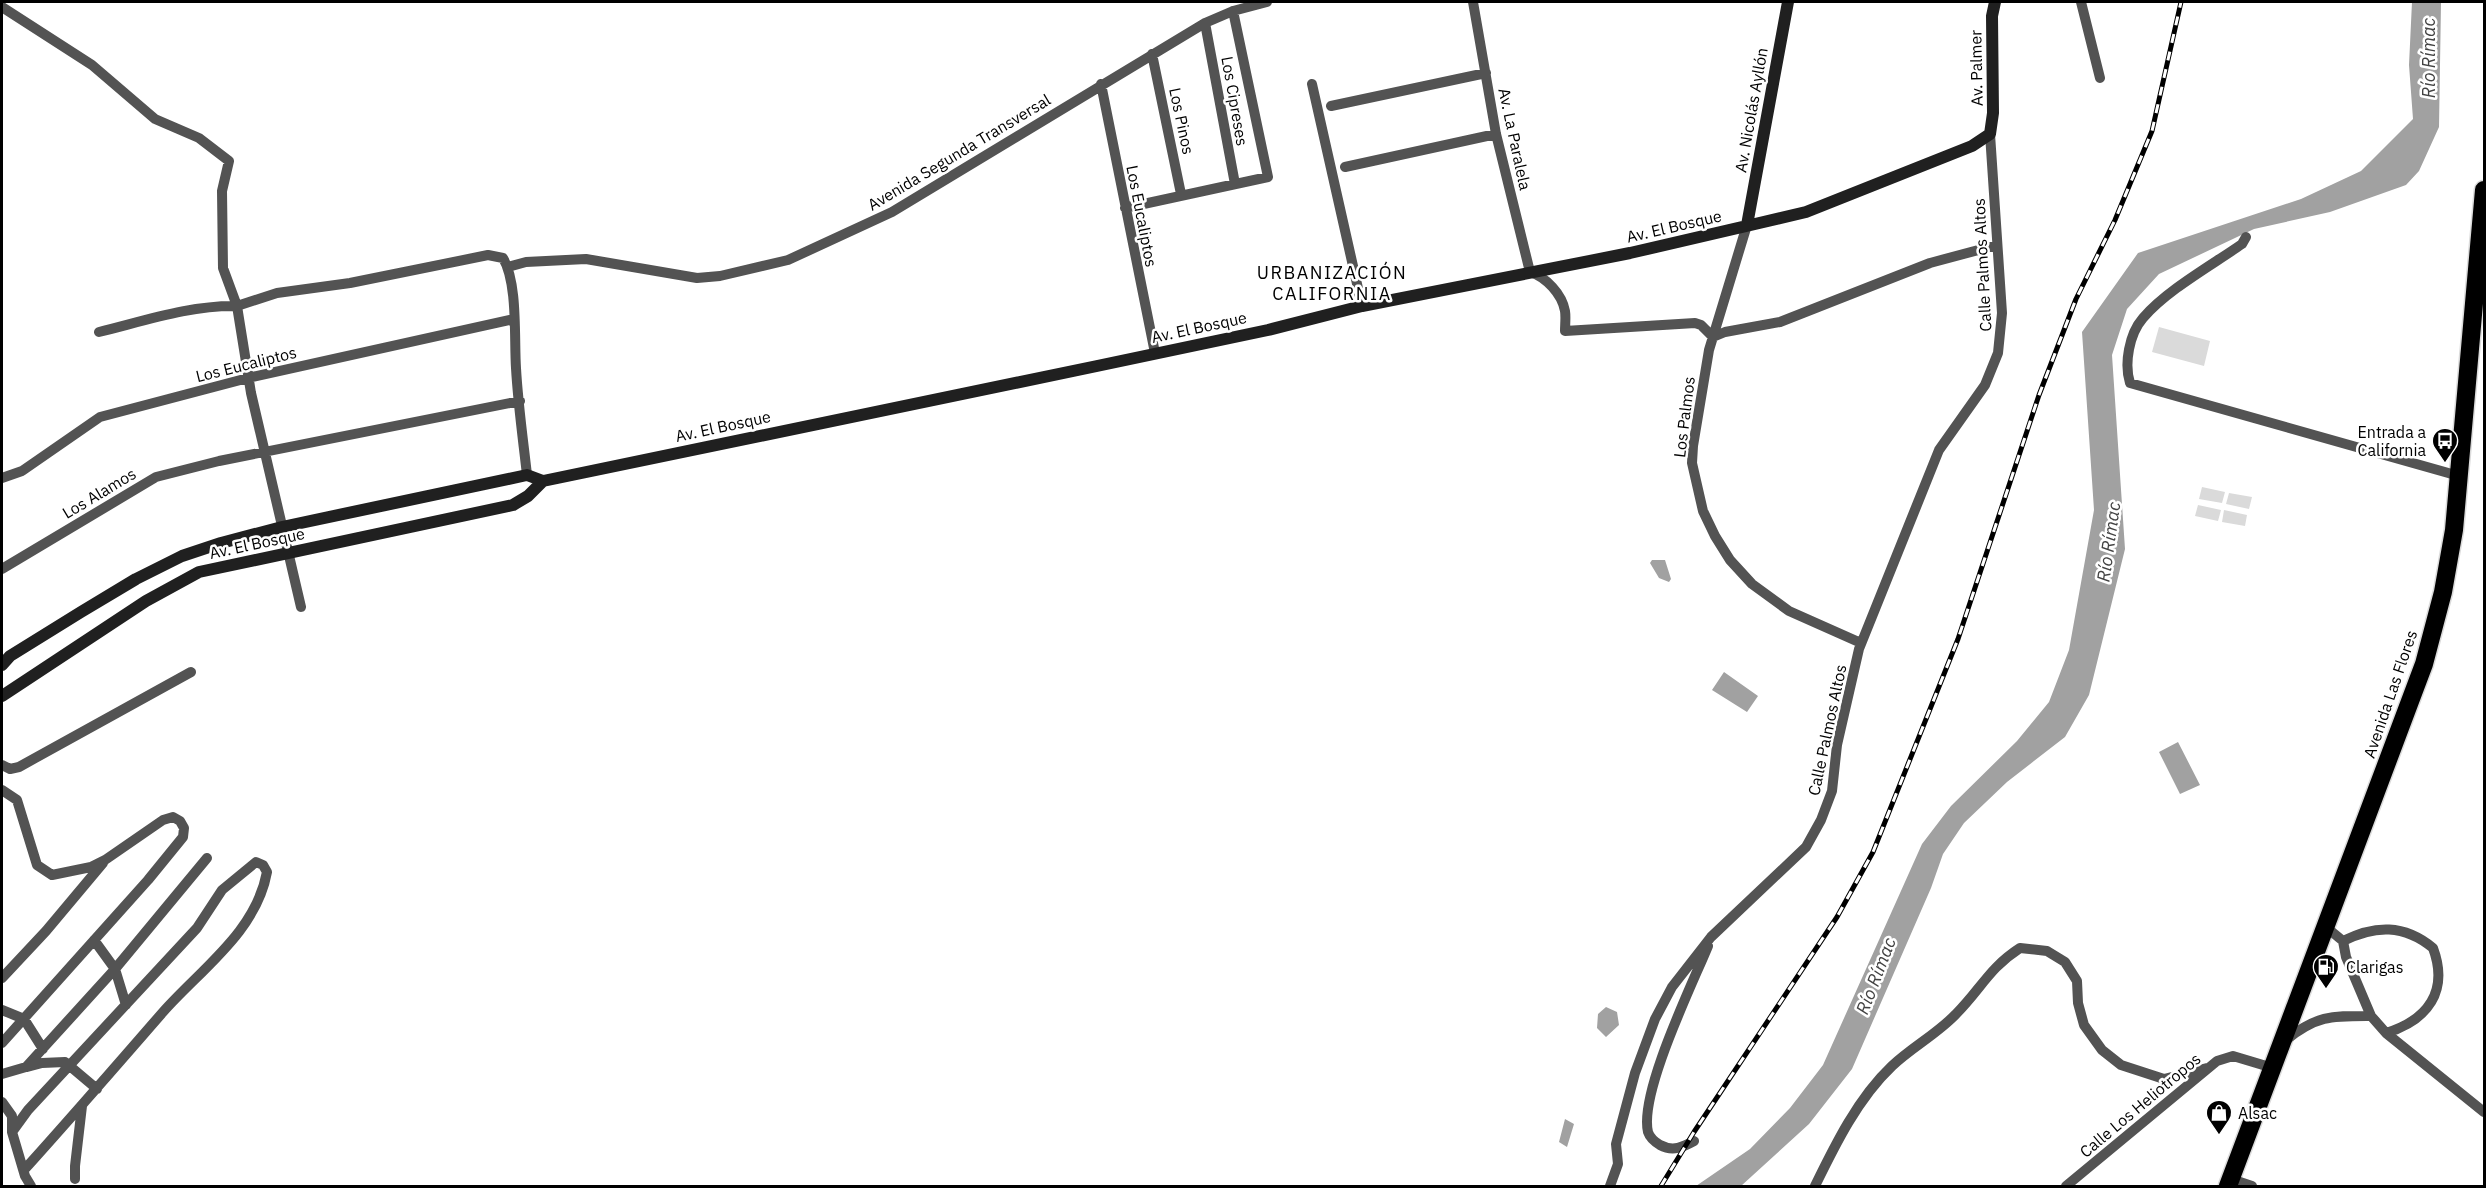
<svg xmlns="http://www.w3.org/2000/svg" width="2486" height="1188" viewBox="0 0 2486 1188" font-family="'IBM Plex Sans',sans-serif">
<style>
.green{fill:#dadada}
.water{fill:#a1a1a1}
.lines{fill:none;stroke-linecap:round;stroke-linejoin:round}
.highway-casing{stroke:#dbdbdb;stroke-width:21}
.street{stroke:#535353;stroke-width:10}
.secondary{stroke:#202020;stroke-width:12}
.highway{stroke:#000;stroke-width:18}
.rail-casing{stroke:#000;stroke-width:5}
.rail{stroke:#fff;stroke-width:3;stroke-dasharray:9;stroke-linecap:butt}
.labels{text-anchor:middle;stroke-width:5;stroke-linejoin:round;paint-order:stroke}
.street-label{font-size:16px;fill:#000;stroke:#fff}
.poi-label{font-size:16px;fill:#000;stroke:#fff;text-anchor:start}
.water-label{font-size:18px;font-style:italic;fill:#424242;stroke:#fff}
.neighbourhood-label{font-size:18px;letter-spacing:1.5px;fill:#000;stroke:#fff}
</style>
<rect width="100%" height="100%" fill="#fff"/>
<path class="green" d="M2159,327L2210,341L2204,366L2152,352Z
M2202,487L2225,492L2222,503L2199,499Z
M2229,493L2252,497L2249,509L2226,504Z
M2198,505L2221,510L2218,521L2195,516Z
M2224,510L2247,515L2245,526L2222,522Z"/>
<path class="water" d="M2412,2H2441L2439,127L2419,171L2406,185L2330,212L2254,229L2159,274L2127,309L2112,355L2125,549L2089,695L2065,737L2007,782L1964,823L1943,854L1931,888L1852,1069L1809,1124L1741,1186H1696L1750,1149L1790,1108L1823,1065L1922,844L1951,806L2017,741L2049,702L2069,650L2094,510L2082,332L2138,253L2301,199L2361,171L2413,119L2409,65Z
M1652,560H1665L1671,579L1669,582L1659,578L1650,563Z
M1724,672L1758,696L1747,712L1712,690Z
M2178,742L2200,785L2180,794L2159,752Z
M1606,1007L1617,1012L1619,1025L1606,1037L1597,1028L1598,1014Z
M1565,1119L1574,1124L1567,1147L1559,1142Z"/>
<g class="lines">
<defs>
<path id="highway" d="M2228,1186L2424,664L2443,592L2454,530L2484,190"/>
</defs>
<use href="#highway" class="highway-casing"/>
<path class="street" d="M1473,2L1496,134L1530,272C1546,277 1562,294 1565,311C1566,317 1565,325 1565,331L1695,323L1701,325L1713,337L1725,332L1780,322L1930,263L1997,245
M2081,2L2100,78
M2,7L92,65L155,119L199,138L229,161L222,191L223,268L237,306L277,293L350,283L488,255L503,258C518,283 514,339 516,368C518,404 523,439 527,475
M1205,23L1235,184
M1152,54L1181,194
M1101,84L1155,353
M1312,84L1362,306
M1331,106L1486,73
M1345,167L1496,134
M1125,208L1268,177L1233,11
M1747,225L1709,350L1693,446L1692,463L1703,511L1715,536L1730,560L1752,584L1789,611L1861,643
M2246,237L2242,244C2212,265 2167,290 2143,318C2129,334 2124,364 2130,383L2459,476
M508,267L526,262L586,259L697,278L720,276L788,260L892,212L1205,23L1233,11L1267,2
M99,332C144,321 191,305 237,306L251,393L301,607
M2,478L22,471L100,417L248,378L514,319
M2,569L156,477L219,461L520,401
M2,765L10,769L19,767L191,672
M2,790L17,800L37,865L52,875L91,867L105,860L163,820L173,817L180,821L184,828L183,837L148,880L2,1043
M2326,927L2343,941L2346,957L2371,1016
M94,940L115,969L126,1005
M2343,941C2375,925 2404,924 2433,948C2449,991 2428,1020 2386,1033
M2,978L46,931L103,863
M2,1010L24,1019L43,1049
M2286,1040C2317,1015 2332,1016 2371,1016L2386,1033L2484,1112
M27,1067L42,1063L65,1062L97,1089
M2,1074L26,1067L115,969L207,858
M2,1102L12,1116V1132L28,1110L197,928L222,890L256,862L263,865L267,872C256,932 201,969 163,1012C117,1065 71,1118 24,1170
M12,1132L25,1176L31,1186
M1694,1141C1683,1147 1673,1152 1660,1145C1655,1142 1650,1138 1648,1132C1639,1093 1692,985 1708,946
M75,1179V1166L82,1106
M2231,1179L2252,1186
M1610,1186L1618,1164L1616,1144L1635,1073L1655,1019L1672,987L1711,937L1806,847L1821,820L1832,791L1837,745L1859,649L1939,450L1985,385L1998,353L2002,313L1990,134
M1815,1186C1835,1145 1858,1098 1892,1066C1912,1047 1937,1034 1956,1014C1981,989 1989,968 2020,948L2047,951L2065,962L2077,981L2078,1003L2084,1025L2102,1050L2121,1065L2164,1079L2207,1068
M2066,1186L2217,1061L2233,1056L2273,1068"/>
<path class="secondary" d="M1747,225L1788,2
M2,665L10,656L81,612L136,579L182,556L221,543L282,527L527,475L543,481L1097,366L1268,330L1362,306L1630,253L1755,224L1806,212L1972,146L1990,134L1993,113L1992,16L1995,2
M2,696L146,601L199,572L513,505L528,496L543,481"/>
<use href="#highway" class="highway"/>
<defs>
<path id="rail" d="M1661,1186L1694,1132L1837,917L1873,852L1958,639L2039,395L2076,299L2115,220L2152,131L2181,2"/>
</defs>
<use href="#rail" class="rail-casing"/>
<use href="#rail" class="rail"/>
</g>
<defs>
<symbol id="bus-pin" viewBox="-11 -11 22 30"><path d="M0 17L-7.5 6A9.5 9.5 0 1 1 7.5 6Z" fill="#000" stroke="#fff"/><path d="M-5-6H5V4H4V6H2V4H-2V6H-4V4H-5ZM-3.5-4V0h7V-4ZM-3.5 1.2v1.5H-2V1.2ZM2 1.2v1.5H3.5V1.2Z" fill="#fff"/></symbol>
<symbol id="fuel-pin" viewBox="-11 -11 22 30"><path d="M0 17L-7.5 6A9.5 9.5 0 1 1 7.5 6Z" fill="#000" stroke="#fff"/><path d="M-5.5-6h7V0h2V4h1.3V-2.5L3-4.5l.8-.8L6-3V5H2.5V1h-1V6h-7ZM-4.2-4.7v3.2H.2V-4.7Z" fill="#fff"/></symbol>
<symbol id="shop-pin" viewBox="-11 -11 22 30"><path d="M0 17L-7.5 6A9.5 9.5 0 1 1 7.5 6Z" fill="#000" stroke="#fff"/><path d="M-5-2.5h2.3a2.7 3.5 0 0 1 5.4 0H5L5.5 6h-11ZM-1.5-2.5h3a1.5 2.3 0 0 0-3 0Z" fill="#fff"/></symbol>
</defs>
<g fill-rule="evenodd">
<use href="#bus-pin" x="2430" y="426" width="30" height="40"/>
<use href="#fuel-pin" x="2311" y="952" width="30" height="40"/>
<use href="#shop-pin" x="2204" y="1098" width="30" height="40"/>
</g>
<g class="labels">
<g class="street-label">
<text transform="translate(1976 68) rotate(-91)" y="6">Av. Palmer</text>
<text transform="translate(1235 101) rotate(80)" y="6">Los Cipreses</text>
<text transform="translate(1751 110) rotate(-80)" y="6">Av. Nicolás Ayllón</text>
<text transform="translate(1182 121) rotate(78)" y="6">Los Pinos</text>
<text transform="translate(1515 139) rotate(78)" y="6">Av. La Paralela</text>
<text transform="translate(959 152) rotate(-31)" y="6">Avenida Segunda Transversal</text>
<text transform="translate(1142 216) rotate(79)" y="6">Los Eucaliptos</text>
<text transform="translate(1674 226) rotate(-13)" y="6">Av. El Bosque</text>
<text transform="translate(1982 265) rotate(-93)" y="6">Calle Palmos Altos</text>
<text transform="translate(1199 327) rotate(-12)" y="6">Av. El Bosque</text>
<text transform="translate(246 364) rotate(-14)" y="6">Los Eucaliptos</text>
<text transform="translate(1684 417) rotate(-83)" y="6">Los Palmos</text>
<text transform="translate(723 426) rotate(-12)" y="6">Av. El Bosque</text>
<text transform="translate(99 493) rotate(-31)" y="6">Los Alamos</text>
<text transform="translate(257 543) rotate(-12)" y="6">Av. El Bosque</text>
<text transform="translate(2390 694) rotate(-71)" y="6">Avenida Las Flores</text>
<text transform="translate(1827 730) rotate(-78)" y="6">Calle Palmos Altos</text>
<text transform="translate(2140 1105) rotate(-40)" y="6">Calle Los Heliotropos</text>
</g>
<g class="poi-label">
<text x="2426" y="438" text-anchor="end">Entrada a<tspan x="2426" dy="18">California</tspan></text>
<text x="2346" y="973">Clarigas</text>
<text x="2238" y="1119">Alsac</text>
</g>
<g class="water-label">
<text transform="translate(2429 58) rotate(-90)" y="6">Río Rímac</text>
<text transform="translate(2109 542) rotate(-82)" y="6">Río Rímac</text>
<text transform="translate(1876 976) rotate(-69)" y="6">Río Rímac</text>
</g>
<g class="neighbourhood-label">
<text x="1332" y="279">URBANIZACIÓN<tspan x="1332" dy="21">CALIFORNIA</tspan></text>
</g>
</g>
<rect width="2486" height="1188" fill="none" stroke="#000000" stroke-width="6"/>
</svg>
